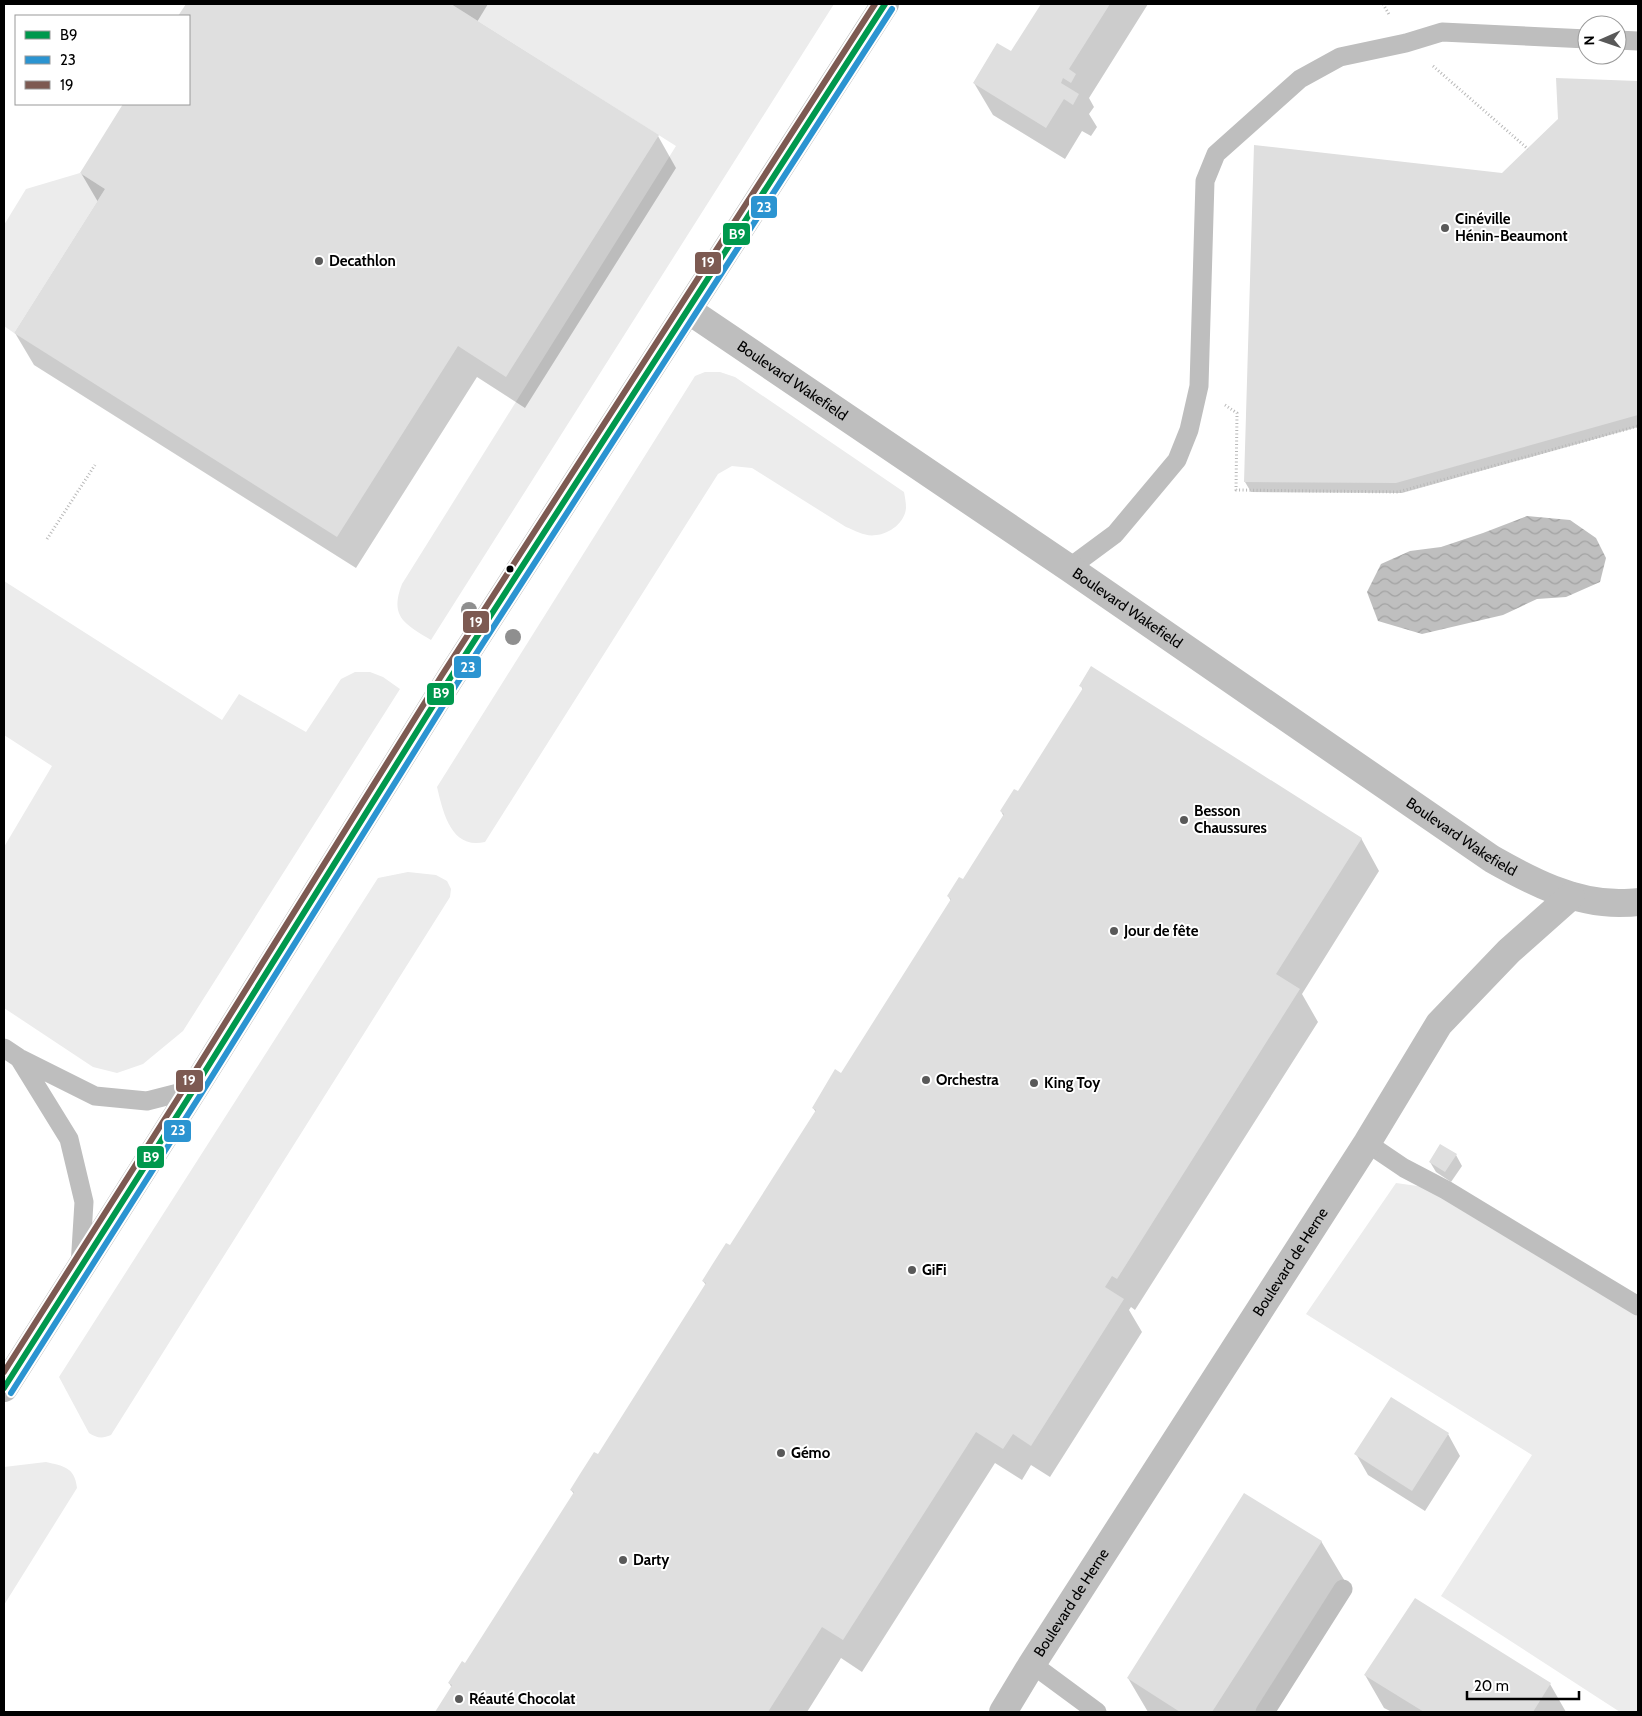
<svg xmlns="http://www.w3.org/2000/svg" width="1642" height="1716" viewBox="0 0 1642 1716" font-family="Cabin,sans-serif">
<style>
.green{fill:#ececec}
.water{fill:url(#water-waves)}
.shadow{fill:#0003}
.building{fill:#dfdfdf}
.lines{fill:none;stroke-linecap:round;stroke-linejoin:round}
.path{stroke:#b9b9b9;stroke-width:3;stroke-dasharray:1 2.5;stroke-linecap:butt}
.service{stroke:#bebebe;stroke-width:19}
.minor{stroke:#bebebe;stroke-width:28}
.tertiary{stroke:#bebebe;stroke-width:28}
.bus-1-casing{stroke:#fff;stroke-width:10}
.bus-2-casing{stroke:#fff;stroke-width:10}
.bus-3-casing{stroke:#fff;stroke-width:10}
.bus-1{stroke:#00984d;stroke-width:6}
.bus-2{stroke:#2b94d1;stroke-width:6}
.bus-3{stroke:#7d5a52;stroke-width:6}
.tree{fill:#8f8f8f}
.poi-dot{fill:#595959;stroke:#fff;stroke-width:2}
.bus-dot{fill:#000;stroke:#fff;stroke-width:2}
.labels{text-anchor:middle;stroke-width:4;stroke-linejoin:round;paint-order:stroke}
.poi-label{font-size:15px;font-weight:bold;fill:#000;stroke:#fff;text-anchor:start}
.street-label{font-size:15px;fill:#000;stroke:#fff}
.line-badge{stroke:#fff;stroke-width:2}
.badge-label{font-size:14px;text-anchor:middle;font-weight:bold;fill:#fff}
</style>
<defs>
<pattern id="water-waves" width="16" height="10" patternUnits="userSpaceOnUse" patternTransform="scale(1.25)"><rect width="16" height="10" fill="#bfbfbf"/><path d="M0 5q4-4 8 0t8 0" fill="none" stroke="#a2a2a2"/></pattern>
</defs>
<rect width="100%" height="100%" fill="#fff"/>
<path class="green" d="M451,4H834L431,640C405,624 389,617 402,584L676,146Z
M80,173L105,189L14,333L4,326V225L26,189Z
M705,372H720L735,377L904,492C905,497 906,503 906,508C905,522 890,534 876,535C866,537 856,531 846,527L752,468L732,466L718,474L485,842C451,850 443,812 437,787L695,376Z
M4,581L222,720L239,694L306,732L341,679L355,672H370L383,677L400,689L183,1031L143,1064L117,1073L93,1067L4,1008V847L52,766L4,735Z
M408,872L436,875L447,881L451,889L450,897L111,1435C102,1439 97,1438 89,1433L59,1377L378,878Z
M1396,1183L1446,1190L1638,1315V1712H1620L1441,1596L1532,1455L1306,1314Z
M46,1462C63,1466 75,1467 77,1488L4,1605V1467Z"/>
<path class="water" d="M1527,516L1570,520L1596,538L1606,558L1600,582L1566,597L1537,599L1503,615L1422,634L1378,621L1367,592L1381,564L1410,551L1441,547L1483,533Z"/>
<path class="shadow" d="M188,4H488L477,22L658,136L676,168L525,408L477,377L356,568L34,365L15,333L98,202L81,173L125,104H189V16H180Z
M1042,4H1148L1089,98L1094,107L1089,114L1097,127L1091,136L1082,131L1065,159L993,115L974,83L1011,53Z
M1558,79L1638,82V427L1402,493L1251,492L1245,482L1503,174L1560,120Z
M1081,686L1361,838L1379,871L1302,994L1318,1022L1135,1310L1131,1307L1129,1310L1142,1332L1050,1477L1031,1465L1022,1480L995,1463L862,1672L841,1658L807,1712H437L452,1688L449,1683L466,1665L574,1494L571,1490L598,1456L706,1285L703,1281L731,1247L816,1112L813,1108L842,1075L951,901L948,896L964,881L1004,817L1001,811L1018,793L1083,690Z
M1456,1155L1462,1166L1451,1182L1436,1172L1430,1162Z
M1448,1434L1460,1456L1425,1511L1368,1475L1356,1454Z
M1321,1541L1346,1583L1263,1712H1148L1128,1678Z
M1365,1675L1550,1684L1566,1712H1392L1384,1708Z"/>
<path class="building" d="M186,4H451L659,135L506,377L458,346L337,537L14,333L105,189L80,173L123,104H189V16H178Z
M1041,4H1110L1069,69L1076,74L1071,83L1063,78L1061,83L1079,94L1073,105L1064,99L1046,128L973,83L997,43L1011,51Z
M1556,78L1638,81V415L1396,483L1244,482L1254,145L1502,173L1558,119Z
M1091,666L1362,838L1276,974L1300,989L1117,1279L1112,1276L1105,1287L1124,1299L1031,1446L1013,1434L1003,1449L976,1432L843,1640L822,1627L768,1712H435L452,1685L448,1683L462,1661L465,1663L574,1492L570,1490L580,1474L594,1452L598,1454L706,1283L702,1281L712,1265L726,1243L730,1245L816,1110L812,1108L835,1069L841,1073L951,899L947,896L959,877L963,879L1004,814L1000,811L1014,789L1018,791L1083,688L1079,686Z
M1440,1144L1457,1154L1445,1172L1429,1162Z
M1391,1397L1449,1433L1412,1491L1354,1454Z
M1244,1493L1322,1541L1212,1712H1180L1127,1678Z
M1415,1598L1551,1683L1533,1712H1424L1364,1675Z"/>
<g class="lines">
<path class="path" d="M1383,4L1390,16
M1433,66L1528,149
M1225,405L1237,413L1236,490L1398,492L1638,426
M47,539L95,465"/>
<path class="service" d="M1617,40L1638,41
M1069,568L1115,534L1177,460L1189,430L1199,386L1205,181L1216,154L1300,79L1340,57L1406,43L1442,32L1587,39
M4,1048L19,1058L95,1096L147,1101L194,1089
M19,1058L69,1139L84,1202L80,1266
M1367,1143L1404,1168L1446,1190L1638,1306
M1032,1664L1097,1712
M1265,1712L1343,1589"/>
<g class="minor">
<path id="s1" d="M688,310L1069,568L1492,859C1531,881 1573,903 1619,903C1625,903 1632,903 1638,902"/>
<path id="s2" d="M1003,1712L1032,1664L1367,1143L1439,1024L1509,951L1571,896"/>
</g>
<path class="tertiary" d="M4,1388L194,1089L449,680L885,4"/>
<defs>
<path id="bus-1" d="M4,1388L194,1089L449,680L885,4"/>
<path id="bus-2" d="M11,1393L201,1094L456,685L892,9"/>
<path id="bus-3" d="M4,1372L187,1084L442,675L875,4"/>
</defs>
<use href="#bus-1" class="bus-1-casing"/>
<use href="#bus-2" class="bus-2-casing"/>
<use href="#bus-3" class="bus-3-casing"/>
<use href="#bus-1" class="bus-1"/>
<use href="#bus-2" class="bus-2"/>
<use href="#bus-3" class="bus-3"/>
</g>
<g class="tree">
<circle cx="469" cy="610" r="8"/>
<circle cx="513" cy="637" r="8"/>
</g>
<g class="poi-dot">
<circle cx="1445" cy="228" r="5"/>
<circle cx="319" cy="261" r="5"/>
<circle cx="1184" cy="820" r="5"/>
<circle cx="1114" cy="931" r="5"/>
<circle cx="926" cy="1080" r="5"/>
<circle cx="1034" cy="1083" r="5"/>
<circle cx="912" cy="1270" r="5"/>
<circle cx="781" cy="1453" r="5"/>
<circle cx="623" cy="1560" r="5"/>
<circle cx="459" cy="1699" r="5"/>
</g>
<circle class="bus-dot" cx="510" cy="569" r="4.5"/>
<g class="labels">
<g class="poi-label">
<text x="1455" y="224">Cinéville<tspan x="1455" dy="17">Hénin-Beaumont</tspan></text>
<text x="329" y="266">Decathlon</text>
<text x="1194" y="816">Besson<tspan x="1194" dy="17">Chaussures</tspan></text>
<text x="1124" y="936">Jour de fête</text>
<text x="936" y="1085">Orchestra</text>
<text x="1044" y="1088">King Toy</text>
<text x="922" y="1275">GiFi</text>
<text x="791" y="1458">Gémo</text>
<text x="633" y="1565">Darty</text>
<text x="469" y="1704">Réauté Chocolat</text>
</g>
<g class="street-label">
<text dy="5" stroke="none"><textPath href="#s1" startOffset="126">Boulevard Wakefield</textPath></text>
<text dy="5" stroke="none"><textPath href="#s1" startOffset="531">Boulevard Wakefield</textPath></text>
<text dy="5" stroke="none"><textPath href="#s1" startOffset="936">Boulevard Wakefield</textPath></text>
<text dy="5" stroke="none"><textPath href="#s2" startOffset="534">Boulevard de Herne</textPath></text>
<text dy="5" stroke="none"><textPath href="#s2" startOffset="129">Boulevard de Herne</textPath></text>
</g>
</g>
<g class="line-badge">
<rect x="750" y="195" width="28" height="24" rx="5" fill="#2b94d1"/>
<rect x="722" y="222" width="29" height="24" rx="5" fill="#00984d"/>
<rect x="694" y="251" width="28" height="24" rx="5" fill="#7d5a52"/>
<rect x="462" y="610" width="28" height="24" rx="5" fill="#7d5a52"/>
<rect x="453" y="655" width="29" height="24" rx="5" fill="#2b94d1"/>
<rect x="426" y="682" width="29" height="24" rx="5" fill="#00984d"/>
<rect x="175" y="1069" width="29" height="24" rx="5" fill="#7d5a52"/>
<rect x="163" y="1119" width="29" height="24" rx="5" fill="#2b94d1"/>
<rect x="136" y="1145" width="29" height="24" rx="5" fill="#00984d"/>
</g>
<g class="badge-label">
<text x="764" y="212">23</text>
<text x="737" y="239">B9</text>
<text x="708" y="267">19</text>
<text x="476" y="627">19</text>
<text x="468" y="672">23</text>
<text x="441" y="698">B9</text>
<text x="189" y="1085">19</text>
<text x="178" y="1135">23</text>
<text x="151" y="1162">B9</text>
</g>
<rect width="1642" height="1716" fill="none" stroke="#000000" stroke-width="10"/>
<rect x="15" y="15" width="175" height="90" fill="#ffffff" stroke="#999999"/>
<rect x="25" y="31" width="25" height="8" fill="#00984d" stroke="#999999"/>
<text x="60" y="40" font-size="15" fill="#000000">B9</text>
<rect x="25" y="56" width="25" height="8" fill="#2b94d1" stroke="#999999"/>
<text x="60" y="65" font-size="15" fill="#000000">23</text>
<rect x="25" y="81" width="25" height="8" fill="#7d5a52" stroke="#999999"/>
<text x="60" y="90" font-size="15" fill="#000000">19</text>
<g transform="translate(1602 40) rotate(268)"><circle r="24" fill="#ffffff" stroke="#999999"/>
<path d="M0-4L9 19L0 12L-9 19Z" fill="#595959"/>
<text y="-8" font-size="14" font-weight="bold" text-anchor="middle" fill="#000000">N</text>
</g>
<path d="M1467 1691v8h112v-8" fill="none" stroke="#000000" stroke-width="2.5"/>
<text x="1474" y="1691" font-size="15" fill="#000000" stroke="#ffffff" stroke-width="4" paint-order="stroke">20 m</text>
</svg>
